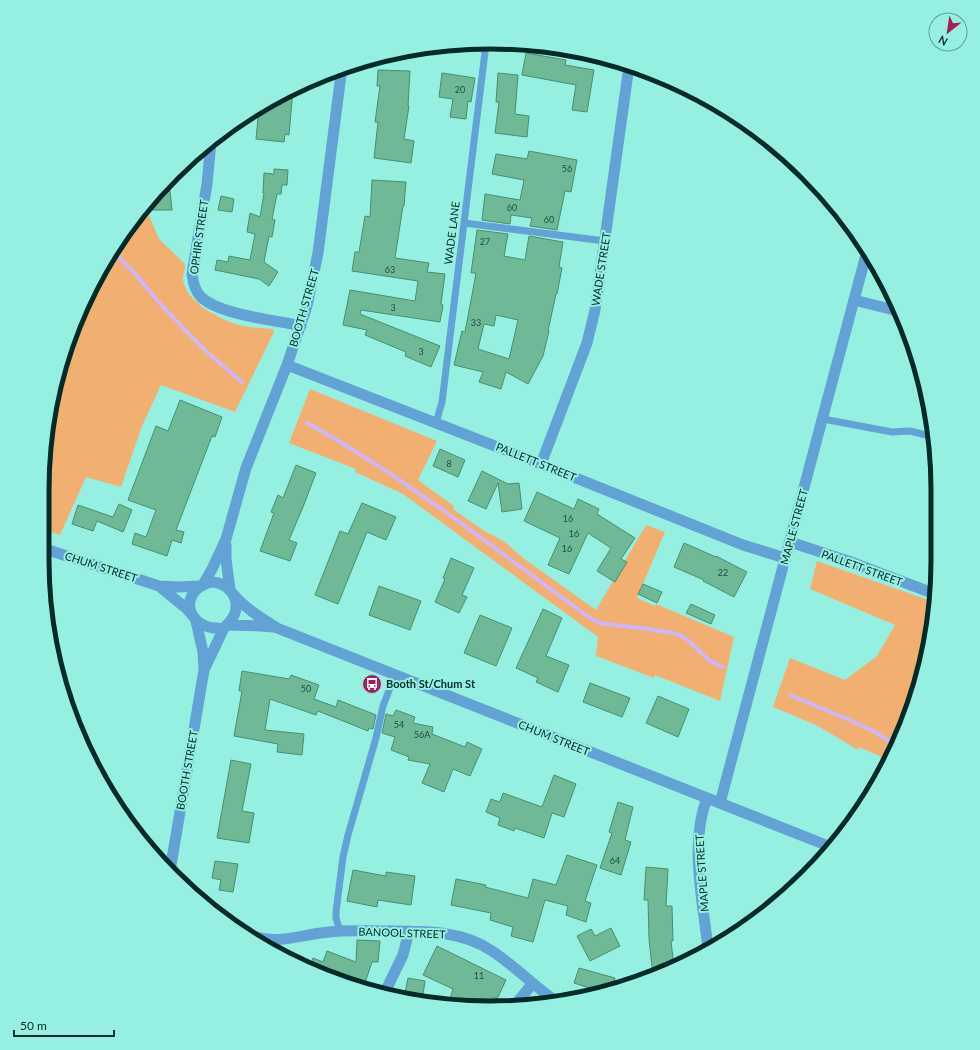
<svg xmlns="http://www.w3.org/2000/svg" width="980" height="1050" viewBox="0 0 980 1050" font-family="Lato,sans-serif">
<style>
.green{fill:#f1b072}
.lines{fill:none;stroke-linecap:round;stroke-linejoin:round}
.stream{stroke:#d1b5f8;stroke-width:4}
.building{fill:#70b997;stroke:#468f70;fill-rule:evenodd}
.service{stroke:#62a2d4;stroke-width:7}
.minor{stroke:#62a2d4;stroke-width:11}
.tertiary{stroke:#62a2d4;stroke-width:11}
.labels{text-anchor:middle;stroke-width:4;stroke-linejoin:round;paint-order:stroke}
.number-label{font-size:9px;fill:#1e4e42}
.street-label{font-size:11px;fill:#022a26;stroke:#96f0e2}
.poi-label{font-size:11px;font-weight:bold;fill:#022a26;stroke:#96f0e2;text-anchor:start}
.rim{fill:none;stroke:#022a26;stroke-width:5}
</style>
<rect width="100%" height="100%" fill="#96f0e2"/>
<path class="green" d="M145,206L159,239L185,264C185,269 183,275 183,280C186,301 217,318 236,324C248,328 261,328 273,329L274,332L235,412L161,385L142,426L121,487L86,477L60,535L42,529L43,460L57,374L88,292L134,217Z
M310,389L437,441L418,480L454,506L453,509L483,530L505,542L523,558L596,610L646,525L665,532L637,598L655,606L656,604L734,637L720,701L655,675L654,678L596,656L598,637L403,494L355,472L356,469L289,443Z
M817,561L934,602L929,647L904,731L886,765L880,763L882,757L859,747L858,750L818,726L773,707L790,658L845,680L877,656L895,625L810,589Z"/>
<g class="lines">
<path class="stream" d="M113,252L132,270L162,306L185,330L209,354L242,382
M307,423C404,476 493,548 583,613L599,623L649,629L678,634L689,641L709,660L722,667
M790,695L852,721L875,732L896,746"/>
</g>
<path class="building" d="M526,53L566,60L565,65L594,70L587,112L572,110L576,85L522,75Z
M378,70L410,71L408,106H409L404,139L414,141L411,163L374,158L378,122H375L380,86H377Z
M442,73L475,78L471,102L468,101L466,119L450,117L453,99L439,97Z
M498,73L518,75L515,114L529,116L527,137L495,133L499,102H496Z
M293,90L289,135L285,134L284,142L256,139L259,107L266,102Z
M529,151L577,160L571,192L565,191L557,230L530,226L532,218L511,215L510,224L482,220L485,194L520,200L524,180L492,174L496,154L527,159Z
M274,169L288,170L287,185H282L281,194H277L272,219L275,220L272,237L269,236L264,262L278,272L269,286L259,279L215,270L217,260L228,262L229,256L250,260L255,234L247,232L250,213L260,217L264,193H263L264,173L274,174Z
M372,180L406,182L404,206H403L395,258L429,263L427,272L445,274L441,304L443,305L440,322L361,310L360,314L440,346L431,367L405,356L406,352L365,335L367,330L343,325L350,290L415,301L418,281L352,271L355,252H359L365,216L370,217Z
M169,181L172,210H150L148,203Z
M221,196L234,199L232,212L218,210Z
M477,230L508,234L504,256L525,260L529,236L563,242L559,267L562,268L557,294H556L548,331H549L543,356L528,384L506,372L501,389L479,382L483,372L454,365L462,331L465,332L472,295L476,273H471ZM496,315L518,320L509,359L478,349L484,324L494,326Z
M180,400L222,417L215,437L212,436L176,530L184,532L181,543L172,540L167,556L132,544L135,533L146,537L156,510L128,500L156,426L168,431Z
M440,449L465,460L458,477L433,466Z
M296,465L316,473L303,507L289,540L297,543L290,561L260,551L274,513L271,512L278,495L283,498Z
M482,471L508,484L519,483L522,509L502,512L498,483L486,509L468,501Z
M537,492L574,509L578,499L599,509L597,514L635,538L621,559L627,562L615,582L597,571L611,548L588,533L569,574L548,565L560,538L524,521Z
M362,503L396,517L386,540L367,532L338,604L315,595L340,531L348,534Z
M119,504L132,510L123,532L97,521L93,531L72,524L78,505L113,517Z
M684,543L716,557V556L747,572L734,597L703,581L704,580L674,567Z
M451,558L474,568L462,595L467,597L459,613L435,602L445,579L443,578Z
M643,584L662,592L657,603L638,594Z
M379,586L421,601L410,630L369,615Z
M691,604L715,615L711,624L686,613Z
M543,609L562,618L546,656L569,665L558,692L536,682L538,678L516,668Z
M480,615L512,628L496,666L464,653Z
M242,671L289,679L291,675L319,685L314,699L336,707L338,700L376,715L373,729L369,728L368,731L318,711L316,715L270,699L265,730L304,734L302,755L277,752L278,744L234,736L242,691H239Z
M590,683L630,698L622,717L583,702Z
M658,696L689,709L678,737L646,723Z
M396,710L415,717L413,723L433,727L432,734L465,747L467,742L482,749L470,776L453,769L444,792L422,783L430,764L408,760L409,757L391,750L395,737L382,733L386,714L393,716Z
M231,760L251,764L242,811L254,813L249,843L217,838Z
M554,775L576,784L564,817L552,813L544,838L515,828L514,831L498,825L500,818L486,812L491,799L500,802L503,793L542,807Z
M618,802L633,807L625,840L631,842L621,875L600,868L612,833L609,832Z
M567,855L597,865L585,901L591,903L586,922L566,915L568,906L545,900L533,942L511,936L513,927L490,920L491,913L451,905L456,879L486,885L485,887L528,898L533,879L556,885Z
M215,861L238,864L233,892L219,890L221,880L212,878Z
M646,867L668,869L666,906H672L673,941H671L674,967L661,974L653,976L649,939L648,900H644Z
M353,870L386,876V872L415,876L411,905L378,900L377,907L347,901Z
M611,928L620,946L590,961L577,936L591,929L595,936Z
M357,940L380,941L378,962H372L363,989L309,968L313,958L323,962L327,951L356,962Z
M437,946L506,980L497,999L493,997L491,1006L461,1007L448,1005L453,989L423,975Z
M579,968L615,978L612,987L599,991L574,983Z
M408,978L425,981L422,1001L404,998Z"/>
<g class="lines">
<path class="service" d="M464,223L605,241
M823,419L892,432L910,431L934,437
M436,423L442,402L486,44
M340,931L336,918V912L343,857L348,835L376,738L383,706L395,675"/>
<path class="minor" d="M211,141L207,184L192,274C193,283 195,291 201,297C220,315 275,320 301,326
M854,300L898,311
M287,365L541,464L743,545L785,558
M541,464L587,343L595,310L629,66
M790,542L848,561L935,594
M226,545V559L230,590
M203,585L212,569L226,539L246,468L287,365L307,306L318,253L342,67
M205,668L224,628
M707,798C689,845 703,900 708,949
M720,803L867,251
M170,871L204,670L203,652L196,621
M251,935C276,946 303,934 329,932C346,930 363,931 381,931C419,931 459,929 492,951C515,966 535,987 557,1002
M384,994L403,955L409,931
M515,1005L533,983"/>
<path class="tertiary" d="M42,548L159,586L179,587L200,586
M212,582C227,583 240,596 235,613C233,619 228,624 224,628C186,632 176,590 212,582Z
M159,586L187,609L192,615
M233,594C245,608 261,618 277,628L831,847
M227,625L261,626L273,627"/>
</g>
<defs>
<symbol id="bus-disc" viewBox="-11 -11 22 22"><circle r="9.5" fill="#ab1b56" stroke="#96f0e2"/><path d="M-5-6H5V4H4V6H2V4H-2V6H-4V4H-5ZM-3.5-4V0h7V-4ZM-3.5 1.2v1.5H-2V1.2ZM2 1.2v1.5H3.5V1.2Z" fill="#fff"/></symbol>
</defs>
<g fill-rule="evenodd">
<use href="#bus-disc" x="361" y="673" width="22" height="22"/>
</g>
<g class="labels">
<g class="number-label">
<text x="460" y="93">20</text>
<text x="567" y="172">56</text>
<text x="512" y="211">60</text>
<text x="549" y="223">60</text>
<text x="485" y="245">27</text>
<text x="390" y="273">63</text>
<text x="393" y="311">3</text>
<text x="476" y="326">33</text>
<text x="421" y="355">3</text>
<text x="449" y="467">8</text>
<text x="568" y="522">16</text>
<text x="574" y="537">16</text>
<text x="567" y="552">16</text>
<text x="723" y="576">22</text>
<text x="306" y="692">50</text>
<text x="399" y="728">54</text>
<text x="422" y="738">56A</text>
<text x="615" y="864">64</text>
<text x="479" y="979">11</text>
</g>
<g class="street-label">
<text transform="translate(452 233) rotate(-83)" y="4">WADE LANE</text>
<text transform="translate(199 237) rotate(-82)" y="4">OPHIR STREET</text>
<text transform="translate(601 269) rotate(-81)" y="4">WADE STREET</text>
<text transform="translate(304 308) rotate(-74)" y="4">BOOTH STREET</text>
<text transform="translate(536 462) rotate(22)" y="4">PALLETT STREET</text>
<text transform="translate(794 527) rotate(-75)" y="4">MAPLE STREET</text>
<text transform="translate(101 567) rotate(18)" y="4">CHUM STREET</text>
<text transform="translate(862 568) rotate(20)" y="4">PALLETT STREET</text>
<text transform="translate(554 738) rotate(22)" y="4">CHUM STREET</text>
<text transform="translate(187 770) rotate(-80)" y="4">BOOTH STREET</text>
<text transform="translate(702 873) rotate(-94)" y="4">MAPLE STREET</text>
<text transform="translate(402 933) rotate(2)" y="4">BANOOL STREET</text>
</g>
<g class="poi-label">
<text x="386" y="688">Booth St/Chum St</text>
</g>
</g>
<path d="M0 0H980V1050H0ZM490 49H490A441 441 0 0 1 931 490V560A441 441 0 0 1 490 1001H490A441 441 0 0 1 49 560V490A441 441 0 0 1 490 49Z" fill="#96f0e2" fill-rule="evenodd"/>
<path class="rim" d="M490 49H490A441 441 0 0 1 931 490V560A441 441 0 0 1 490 1001H490A441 441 0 0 1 49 560V490A441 441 0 0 1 490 49Z"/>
<g transform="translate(948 32) rotate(210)"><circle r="19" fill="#96f0e2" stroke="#5ba197"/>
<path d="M0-3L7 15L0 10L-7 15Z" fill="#ab1b56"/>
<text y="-6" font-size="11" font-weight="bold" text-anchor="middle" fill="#022a26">N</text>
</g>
<path d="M14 1030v6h100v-6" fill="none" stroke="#022a26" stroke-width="2"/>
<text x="20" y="1030" font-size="12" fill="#022a26" stroke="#96f0e2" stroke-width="3" paint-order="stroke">50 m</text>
</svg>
